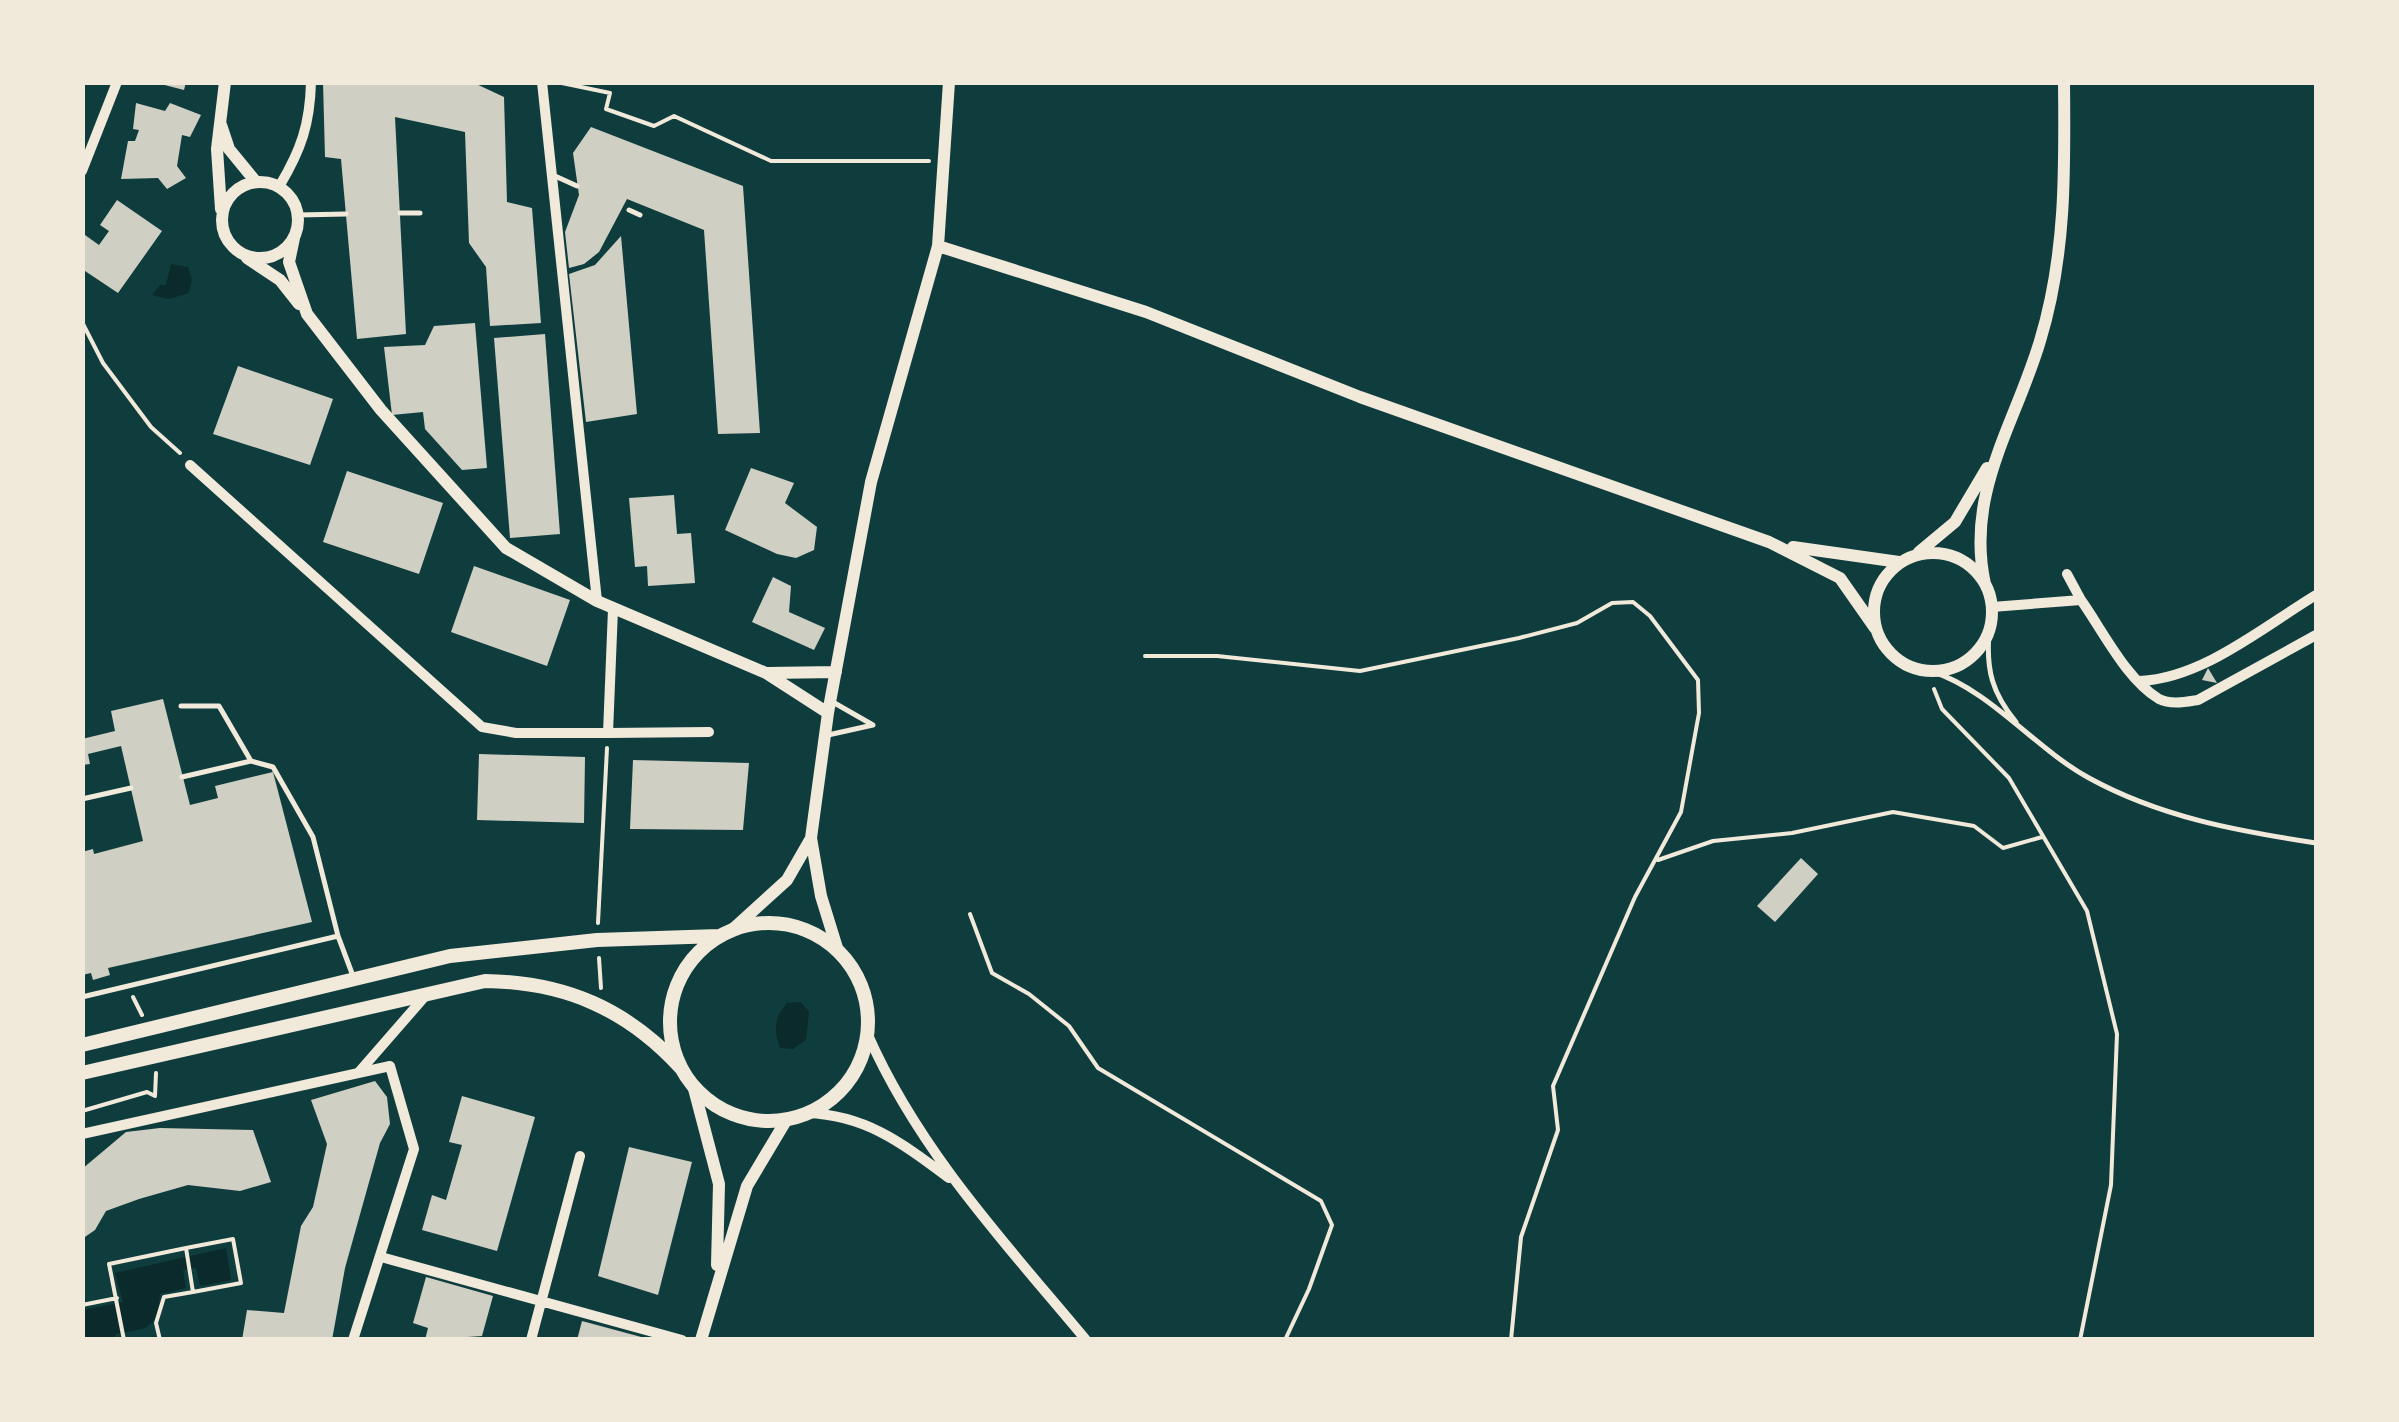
<svg xmlns="http://www.w3.org/2000/svg" width="2399" height="1422" viewBox="0 0 2399 1422" font-family="Montserrat,sans-serif">
<style>
.water{fill:#0a2a2b}
.building{fill:#cfcfc3}
.lines{fill:none;stroke-linecap:round;stroke-linejoin:round}
.path{stroke:#f1e9da;stroke-width:4}
.service{stroke:#f1e9da;stroke-width:5}
.minor{stroke:#f1e9da;stroke-width:10}
.tertiary{stroke:#f1e9da;stroke-width:12}
.secondary{stroke:#f1e9da;stroke-width:14}
</style>
<rect width="100%" height="100%" fill="#0f3d3e"/>
<path class="water" d="M171,264L188,267L192,280L189,293L169,299L152,295L160,285H166Z
M801,1002L809,1012L806,1040L793,1049L780,1048C774,1029 773,1019 787,1003Z
M226,1248L231,1280L200,1286L196,1268L183,1270L186,1288L160,1294C157,1332 146,1328 116,1334L113,1339L83,1340V1310L123,1302L115,1273Z"/>
<path class="building" d="M153,82H186L184,90Z
M323,82H472L504,97L507,202L532,208L541,323L490,326L486,267L469,243L465,132L395,117L406,334L357,339L341,159L325,157Z
M136,103L165,111L170,103L201,115L190,137L182,135L177,166L186,178L167,189L158,178L121,179L128,141H135L139,130L133,129Z
M591,127L743,186L760,433L718,434L704,230L627,199L599,252L584,264L569,268L565,232L579,195L573,153Z
M117,200L162,231L118,293L82,269V239L85,235L99,245L109,231L100,225Z
M621,236L637,414L586,422L569,274L595,265Z
M475,323L487,468L462,470L425,429L423,412L392,415L384,347L425,345L434,326Z
M545,334L560,534L510,538L494,338Z
M238,366L333,399L310,465L213,434Z
M751,468L794,483L785,503L817,527L814,550L796,558L777,554L725,530Z
M347,471L443,503L419,574L323,542Z
M674,495L677,534L691,533L695,583L648,586L647,566L635,567L629,498Z
M474,566L570,600L547,666L451,632Z
M773,577L791,586L789,612L825,628L814,650L752,622Z
M2208,668L2217,683L2202,680Z
M163,699L190,805L218,798L215,786L273,772L312,922L108,968L110,975L93,980L91,973L82,975V852L93,849L94,854L143,841L121,746L88,754L90,764L82,765V739L115,731L111,711Z
M479,754L585,757L584,823L477,820Z
M633,760L749,763L743,830L630,829Z
M1801,858L1818,874L1775,922L1757,906Z
M375,1081L387,1097L390,1124L380,1143L345,1268L332,1340H242L247,1310L284,1313L301,1226L313,1207L327,1144L311,1100Z
M462,1096L535,1117L497,1251L422,1230L432,1195L446,1200L462,1145L449,1142Z
M160,1128L253,1130L271,1182L240,1191L188,1185L139,1199L106,1211L95,1230L82,1239V1169L126,1132Z
M629,1147L692,1162L658,1295L598,1276Z
M426,1277L493,1296L482,1336L425,1340L428,1328L413,1323Z
M582,1321L645,1338V1340H577Z"/>
<g class="lines">
<path class="path" d="M557,82L610,93L606,109L654,126L674,116L771,161H929
M82,322L103,363L151,427L180,453
M1145,656H1217L1360,671L1519,638L1577,623L1612,603L1633,602L1650,616L1698,680L1699,713L1681,812L1635,897L1553,1086L1558,1130L1521,1237L1511,1340
M1934,689L1942,709L2009,778L2087,911L2117,1034L2111,1185L2080,1340
M1658,860L1713,841L1792,833L1893,812L1974,826L2003,848L2042,837
M970,914L992,973L1029,994L1069,1026L1098,1068L1321,1201L1332,1225L1309,1289L1285,1340
M598,923L607,748
M599,958L601,988
M133,997L142,1015
M82,1111L147,1092L155,1096L156,1073
M82,1305L117,1298
M124,1340L109,1264L186,1248L193,1292L241,1283L233,1239L186,1248
M160,1340L156,1323L164,1297L193,1292"/>
<path class="service" d="M555,176L577,186
M629,210L640,215
M400,213H420
M298,215L346,214
M1989,632C1986,670 1992,693 2016,722
M1931,671C1992,691 2034,748 2089,778C2160,817 2237,831 2316,843
M181,706H219L251,761
M828,735L873,725L831,701
M82,799L131,788
M338,936L353,976
M82,997L338,936L313,837L273,767L251,761L182,777"/>
<path class="minor" d="M542,82L597,601
M82,171L117,82
M280,185C301,150 310,124 311,82
M190,465L482,727L516,733H608
M2067,574L2081,600
M1992,607L2081,600C2103,631 2126,679 2159,699C2171,705 2185,702 2198,700L2316,635
M613,609L608,733L709,732
M2140,681C2203,678 2263,627 2316,595
M868,1035C919,1151 1006,1244 1086,1340
M359,1072L427,994
M807,1113C866,1115 902,1143 949,1178
M82,1134L390,1066L414,1149L353,1340
M381,1257L682,1340
M531,1340L580,1156"/>
<path class="tertiary" d="M221,125L229,149L256,182
M222 220a38 38 0 1 1 76 0a38 38 0 1 1-76 0Z
M221,209L217,149L225,82
M294,238L289,262L307,314L381,410L506,548L597,601L766,673L828,713
M938,246L1146,312L1360,397L1769,542L1840,578L1875,628
M247,258L280,280L299,304
M1793,547L1899,562
M1919,552L1955,522L1987,468
M1874 612a59 59 0 1 1 118 0a59 59 0 1 1-118 0Z
M1985,584C1965,493 2015,425 2040,341C2066,256 2065,170 2064,82
M768,673L836,672
M732,930L787,880L810,840
M838,951L821,896L811,838L828,713L871,482L938,246L949,82
M693,1085L719,1184L717,1265
M701,1340L747,1186L787,1119"/>
<path class="secondary" d="M670 1022a99 99 0 1 1 198 0a99 99 0 1 1-198 0Z
M82,1045L450,956L597,940L719,936
M82,1073L485,981C565,982 627,1009 681,1068"/>
</g>
<rect width="2399" height="1422" fill="none" stroke="#f1e9da" stroke-width="170"/>
</svg>
